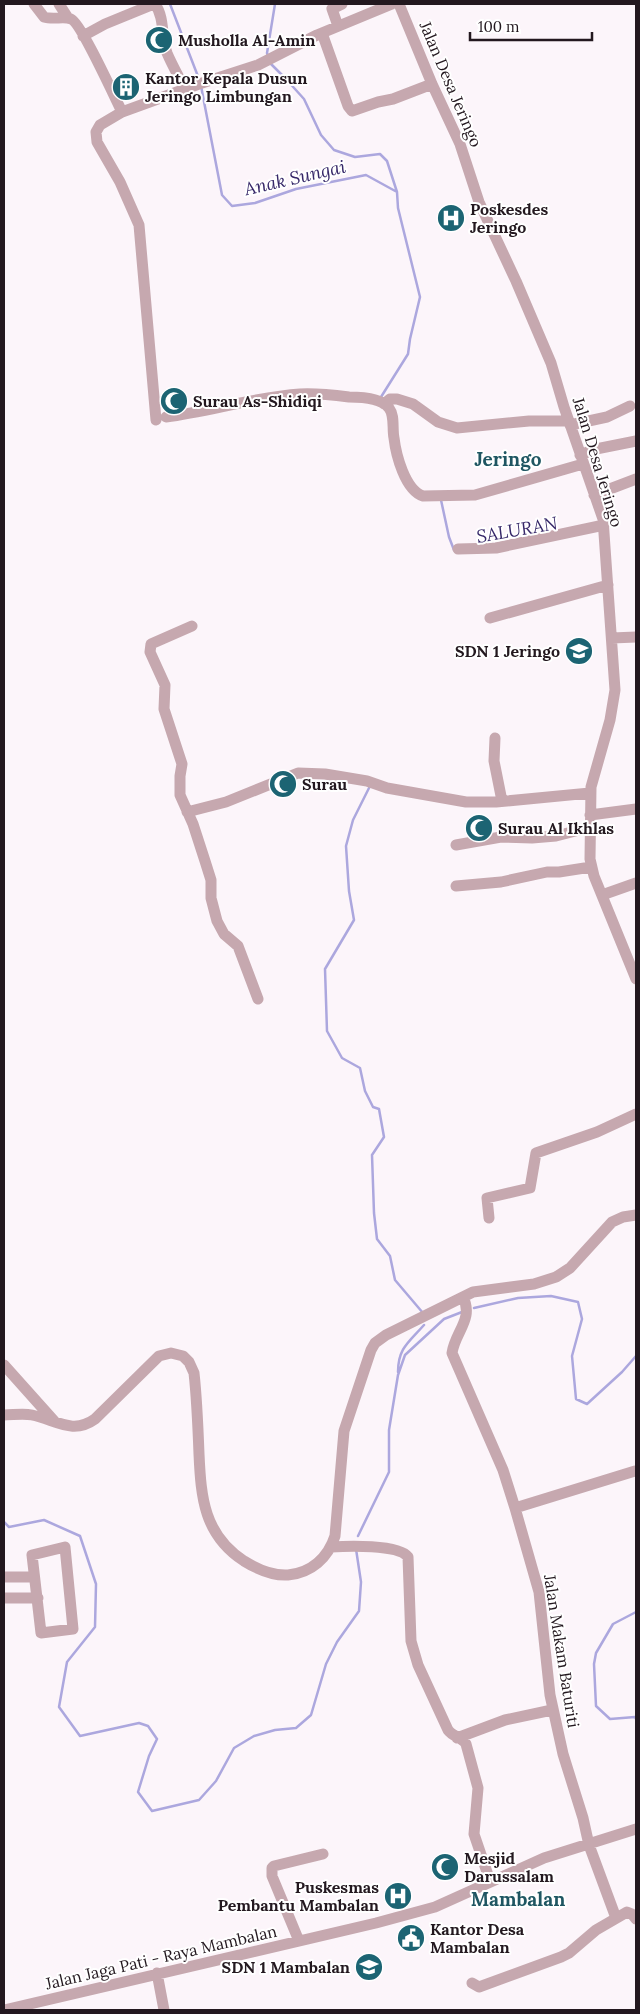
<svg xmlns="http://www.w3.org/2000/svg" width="640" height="2014" viewBox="0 0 640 2014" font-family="Lora,serif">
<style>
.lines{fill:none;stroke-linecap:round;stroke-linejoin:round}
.stream{stroke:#aca7de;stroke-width:2.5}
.minor{stroke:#c6a8af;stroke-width:11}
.labels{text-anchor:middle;stroke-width:4;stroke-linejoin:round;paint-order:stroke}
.poi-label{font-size:16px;font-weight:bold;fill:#23181f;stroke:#fff;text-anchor:start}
.street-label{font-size:16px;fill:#23181f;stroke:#fff}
.water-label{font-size:18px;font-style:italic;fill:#362869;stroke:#fff}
.quarter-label{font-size:19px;font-weight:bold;fill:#1f5662;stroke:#fff}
</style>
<rect width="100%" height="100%" fill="#fcf5fa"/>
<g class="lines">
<path class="stream" d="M170,4L199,79
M268,56L267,53L275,4
M270,63L286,79L304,99L321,135L334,150L355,157L380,154L387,161L397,192L398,208L420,297L410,339L408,354L381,397
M201,86L222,195L232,206L255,203L296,189L366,175L397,192
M441,500L449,537L454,550
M370,786L353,820L346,846L349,891L354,920L325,969L327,1031L342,1058L360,1068L365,1091L373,1107L379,1109L384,1137L372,1155L374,1213L377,1239L390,1256L395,1280L423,1313
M474,1308L518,1298L551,1296L578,1302L582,1319L572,1356L576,1399L587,1404L622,1372L636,1356
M398,1372C398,1348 409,1342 424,1325
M4,1522L9,1527L44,1520L80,1536L96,1584L95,1627L67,1662L59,1707L80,1736L139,1723L148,1726L157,1739L149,1756L138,1792L152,1811L199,1800L216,1781L234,1748L254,1736L275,1730L296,1728L311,1715L326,1664L337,1642L359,1611L361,1582L356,1549
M358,1536L389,1472V1430L398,1375L405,1355L444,1319L462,1312
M636,1612L613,1624L596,1653L594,1664L596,1706L610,1719L635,1717L636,1719"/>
<path class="minor" d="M34,4L44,17C53,20 64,16 71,19C81,23 115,98 122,112L199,84L258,65L317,35L392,4
M59,4L68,18
M155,4C165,18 161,37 167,53C172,65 179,77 185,89
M399,4L432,84L460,144L479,202L516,281L551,363L564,407L603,519L615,690L610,720L591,787L590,859L594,876L636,979
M338,26L332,9L342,4
M322,33L348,106L352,111L378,102L393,99L432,84
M83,36L105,24L154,4
M122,112L100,125L96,132L97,142L120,182L139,225L156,420
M384,404L390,399H397L413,404L438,422L457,428L529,421H568
M166,417C211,411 255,397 300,394C317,393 333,395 349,397C361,397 381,398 389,408C395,416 392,428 394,438C396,455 405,490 423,496L475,495L583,464
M570,425L607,417L630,406
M580,455L596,449L636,441
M594,495L636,479
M458,549L496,548L604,525
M490,618L608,585
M192,626L151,644L150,652L165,685L164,709L182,764L180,776V795L193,824L205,861L211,880V898L217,921L224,934L238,946L258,999
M612,638L636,637
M495,738L494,761L502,801
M187,812L226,802L298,773L325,774L367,781L387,788L466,802H496L590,793
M590,815L636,809
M456,845L501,837L532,838L556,836L591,827
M456,886L501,882L547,872H559L591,867
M602,895L636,883
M489,1218L487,1198L530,1188L536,1153L597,1132L636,1114
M463,1297C474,1319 455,1332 452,1353L503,1470L515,1508L539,1592L550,1695L563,1754L583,1818L589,1845L616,1918
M4,1365L55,1422
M4,1415C13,1415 23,1413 32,1415C56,1420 73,1435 95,1419L159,1356L171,1353L183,1356L189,1362L194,1373C197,1400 198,1427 199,1454C201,1498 204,1535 244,1561C257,1569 272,1576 288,1575C311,1573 328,1558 335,1536L344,1431L371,1350L375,1343L386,1335L473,1292L534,1284L556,1277L570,1268L612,1222L623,1217L636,1215
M515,1508L635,1471
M65,1547L73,1629L41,1633L32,1555Z
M331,1547C346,1546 399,1544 408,1557L411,1641L418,1665L448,1730C453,1737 462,1737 466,1744L478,1788L474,1834L490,1881
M4,1577H34
M4,1598H38
M457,1738L505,1720L552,1710
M299,1941L272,1876V1868L274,1866L323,1854
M157,1973L164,2010
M472,1983L479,1987L561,1957L569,1953L596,1930L627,1912L632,1914L636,1919
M4,2010L376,1923L435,1907L544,1858L636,1829"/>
</g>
<defs>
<symbol id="mosque-disc" viewBox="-11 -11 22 22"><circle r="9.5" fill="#1c6473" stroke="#fff"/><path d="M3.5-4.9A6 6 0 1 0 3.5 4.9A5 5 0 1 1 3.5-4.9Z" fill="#fff"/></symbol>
<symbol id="building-disc" viewBox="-11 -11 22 22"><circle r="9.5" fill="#1c6473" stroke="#fff"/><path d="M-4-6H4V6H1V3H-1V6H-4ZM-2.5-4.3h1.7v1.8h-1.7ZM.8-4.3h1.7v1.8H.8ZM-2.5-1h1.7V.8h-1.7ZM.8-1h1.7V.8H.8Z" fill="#fff"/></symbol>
<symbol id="hospital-disc" viewBox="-11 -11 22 22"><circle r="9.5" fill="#1c6473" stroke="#fff"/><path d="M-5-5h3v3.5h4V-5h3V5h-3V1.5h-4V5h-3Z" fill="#fff"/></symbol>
<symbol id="school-disc" viewBox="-11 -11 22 22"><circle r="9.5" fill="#1c6473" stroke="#fff"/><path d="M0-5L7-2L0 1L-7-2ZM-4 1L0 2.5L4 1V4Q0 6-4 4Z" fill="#fff"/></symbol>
<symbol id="civic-disc" viewBox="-11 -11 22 22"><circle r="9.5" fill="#1c6473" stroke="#fff"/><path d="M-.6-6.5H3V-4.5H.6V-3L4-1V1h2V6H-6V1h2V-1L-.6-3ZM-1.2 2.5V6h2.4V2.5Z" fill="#fff"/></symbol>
</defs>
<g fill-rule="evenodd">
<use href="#mosque-disc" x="143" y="24" width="32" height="32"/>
<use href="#building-disc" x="110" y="71" width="32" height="32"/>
<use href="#hospital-disc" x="435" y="202" width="32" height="32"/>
<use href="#mosque-disc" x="158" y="385" width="32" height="32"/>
<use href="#school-disc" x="563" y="635" width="32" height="32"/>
<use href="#mosque-disc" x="267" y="768" width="32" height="32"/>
<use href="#mosque-disc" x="463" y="812" width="32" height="32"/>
<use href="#mosque-disc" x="429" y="1851" width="32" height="32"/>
<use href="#hospital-disc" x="382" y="1880" width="32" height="32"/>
<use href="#civic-disc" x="395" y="1922" width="32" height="32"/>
<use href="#school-disc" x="353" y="1951" width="32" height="32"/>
</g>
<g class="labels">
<g class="poi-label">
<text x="178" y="46">Musholla Al-Amin</text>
<text x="145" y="84">Kantor Kepala Dusun<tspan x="145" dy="18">Jeringo Limbungan</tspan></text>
<text x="470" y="215">Poskesdes<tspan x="470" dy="18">Jeringo</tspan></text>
<text x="193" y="407">Surau As-Shidiqi</text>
<text x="560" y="657" text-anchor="end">SDN 1 Jeringo</text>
<text x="302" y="790">Surau</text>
<text x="498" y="834">Surau Al Ikhlas</text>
<text x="464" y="1864">Mesjid<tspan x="464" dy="18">Darussalam</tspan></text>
<text x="379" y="1893" text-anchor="end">Puskesmas<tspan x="379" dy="18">Pembantu Mambalan</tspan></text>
<text x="430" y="1935">Kantor Desa<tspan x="430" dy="18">Mambalan</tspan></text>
<text x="350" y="1973" text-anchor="end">SDN 1 Mambalan</text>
</g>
<g class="street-label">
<text transform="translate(451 84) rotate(67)" y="6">Jalan Desa Jeringo</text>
<text transform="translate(598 462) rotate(73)" y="6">Jalan Desa Jeringo</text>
<text transform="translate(562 1651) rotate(81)" y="6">Jalan Makam Baturiti</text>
<text transform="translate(161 1957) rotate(-13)" y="6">Jalan Jaga Pati - Raya Mambalan</text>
</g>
<g class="water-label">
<text transform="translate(295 178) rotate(-13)" y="6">Anak Sungai</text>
<text transform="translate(517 530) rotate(-10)" y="6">SALURAN</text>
</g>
<g class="quarter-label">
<text x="508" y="466">Jeringo</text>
<text x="518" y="1906">Mambalan</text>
</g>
</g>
<rect width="640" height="2014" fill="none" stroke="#23181f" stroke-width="10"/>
<path d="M470 32v8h122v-8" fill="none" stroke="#23181f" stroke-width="2.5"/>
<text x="478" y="32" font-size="15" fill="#23181f" stroke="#ffffff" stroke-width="4" paint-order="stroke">100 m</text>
</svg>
